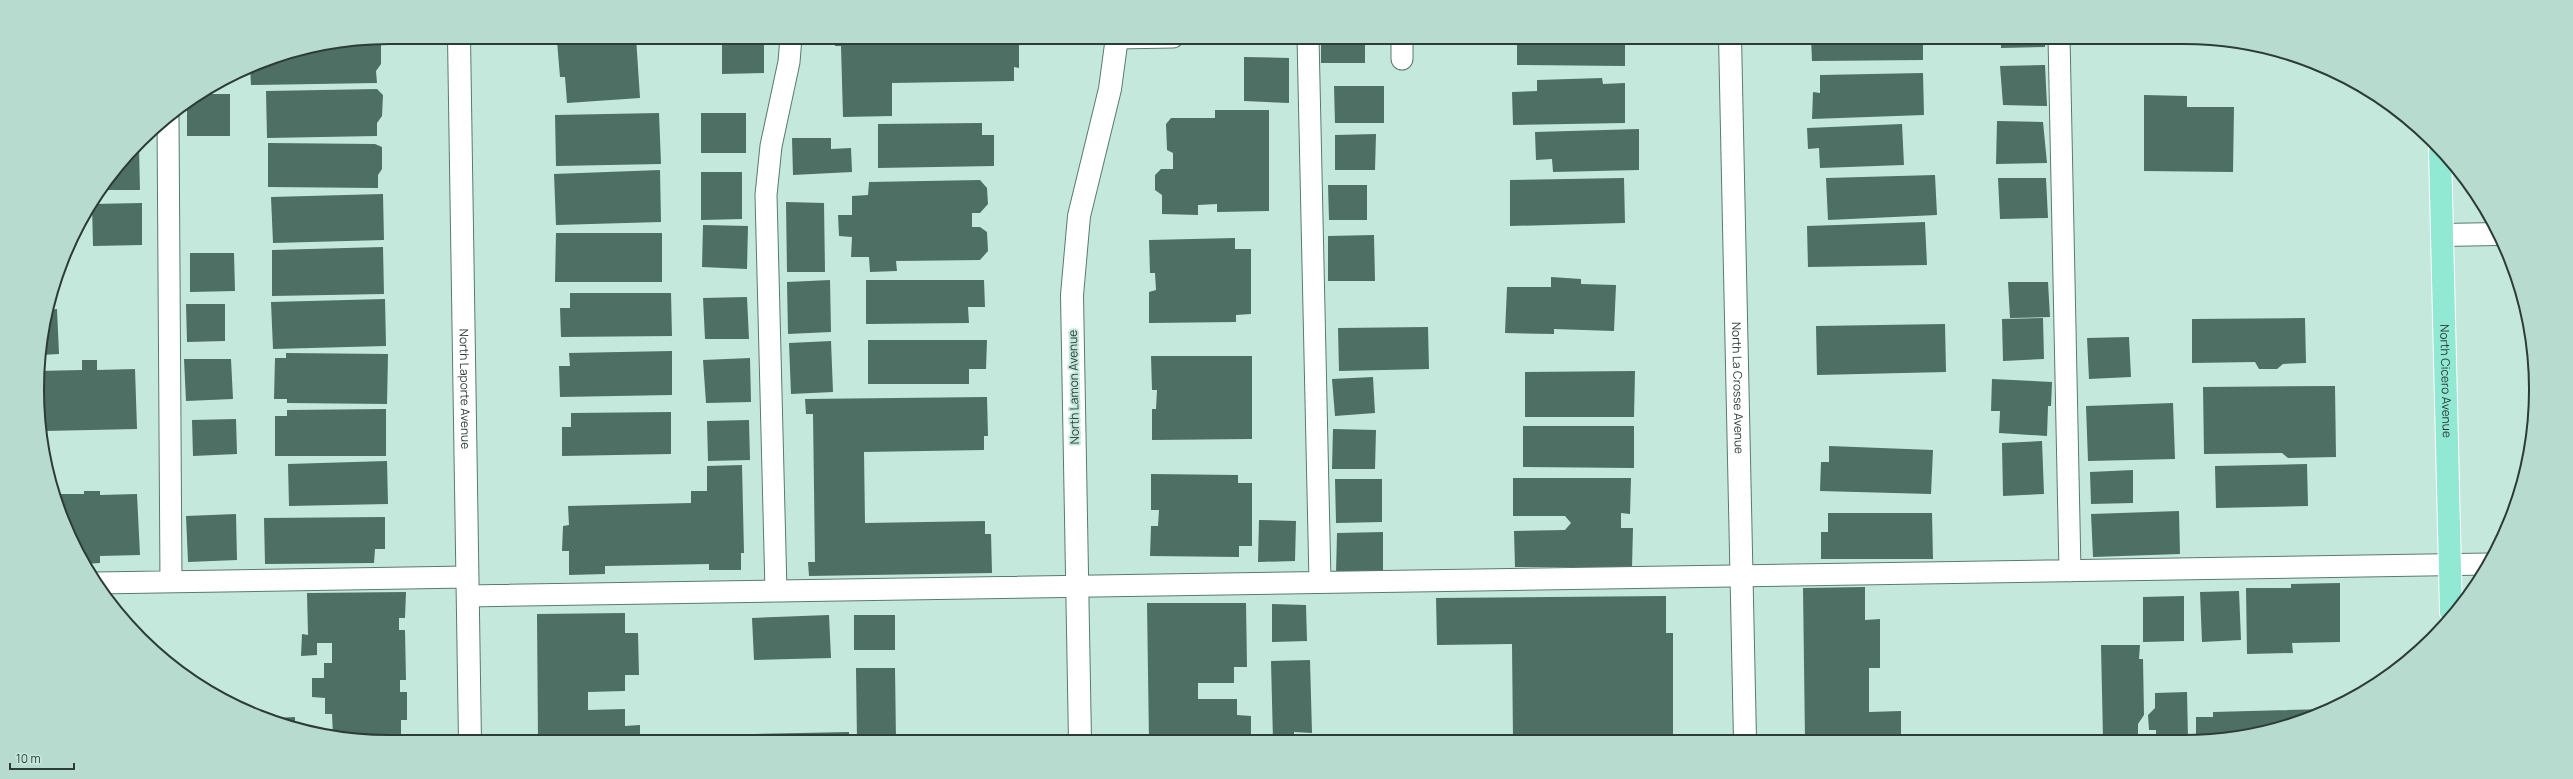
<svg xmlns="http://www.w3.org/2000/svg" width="2573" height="779" viewBox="0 0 2573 779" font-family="Manrope,sans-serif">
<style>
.building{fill:#4d6f64}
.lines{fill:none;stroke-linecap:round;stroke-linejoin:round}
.lane-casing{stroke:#597a70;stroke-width:23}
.street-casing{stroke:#597a70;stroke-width:24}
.primary-casing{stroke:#fff;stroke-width:24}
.lane{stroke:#fff;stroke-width:21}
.street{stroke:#fff;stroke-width:22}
.primary{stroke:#91e8d3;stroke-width:22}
.labels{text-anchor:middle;stroke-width:4;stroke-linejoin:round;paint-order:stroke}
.street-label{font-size:12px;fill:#2d3c37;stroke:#c4e9dc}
.rim{fill:none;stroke:#2d3c37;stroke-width:2}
</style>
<rect width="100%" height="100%" fill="#c4e9dc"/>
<path class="building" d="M636,37L640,98L567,103L565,77H560L557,41Z
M722,37H764V73L722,74Z
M835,37H1019V68L1014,67V81L892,83V116L843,117L841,46H835Z
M1321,37H1365V63H1321Z
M1517,37H1625V66L1517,65Z
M1811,37H1923V60L1812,61Z
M2001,37H2045V47L2001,48Z
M377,38L381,44V64L376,71L377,83L251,85L250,67L255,64L321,44Z
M1244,57L1289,58V103L1244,101Z
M2045,65L2047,106L2003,105L2000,66Z
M1923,73L1924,115L1812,119L1813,92L1820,93V75Z
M1602,78L1603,84L1625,83V123L1513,125L1512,92L1537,91V80Z
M1334,86H1384V123H1335Z
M377,89L383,95L382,116L377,123V136L267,138L266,91Z
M206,94H230V136H187V106Z
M2144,95L2187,96V107H2234L2233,172L2144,171Z
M1215,110H1269V211L1217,212V204L1198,205V215L1162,214V195L1155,190V175L1161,169H1173V153L1167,150L1166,124L1171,118H1215Z
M659,113L661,164L556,166L555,115Z
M701,113H746V153H701Z
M1997,121L2043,122L2047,163L1996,164Z
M982,123V135H994V166L878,168V124Z
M1902,124L1904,165L1820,168L1819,148L1808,149L1807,128Z
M1639,129V170L1553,172L1552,159L1536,160L1535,132Z
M1376,134L1375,170H1335V135Z
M792,138H831V149L851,148L852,172L793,175Z
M268,143L375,144L382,147V169L378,175V188L268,187Z
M136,148H139L140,190H100L110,175Z
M660,170L661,222L556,225L554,174Z
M701,172H742V219L701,220Z
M1935,175L1937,215L1828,220L1826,178Z
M1624,178L1625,223L1510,226V180Z
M1998,178H2046L2048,218L2000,219Z
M980,180L987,188L988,204L980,213H972V227H980L987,232L988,251L980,260L896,261L897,271L870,272L869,257H851L852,237L839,236L838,215H852V196L868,195L869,182Z
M1328,185H1367V220H1329Z
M383,194L384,240L273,243L271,197Z
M786,202L824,203L825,272H787Z
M142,203V245L93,246L92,204Z
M1925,222L1927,265L1808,267L1807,226Z
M703,225L748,226L747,269L702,267Z
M556,233H662V282H555Z
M1374,235L1375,281H1328V236Z
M1235,238V249H1251V314L1236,315V322L1149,323V292L1156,290L1155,273H1150L1149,240Z
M383,247L384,294L272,296V250Z
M190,253H234L235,291L190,292Z
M1551,277L1581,279V284L1616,285L1614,331L1554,329V334L1505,333L1507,287H1551Z
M56,279V302H48L49,298Z
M830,280L831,332L788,334L787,282Z
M866,280H984L985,307H968L969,323L866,324Z
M2008,282H2048L2050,317L2010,318Z
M570,293H671L672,336L561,337L560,308H570Z
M747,297L749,339H705L703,298Z
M385,299L386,346L273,349L271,302Z
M186,304H225V341L187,342Z
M57,309L59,354L40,355L47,310Z
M2043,318L2044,359L2003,361L2002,319Z
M2305,318L2306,363L2283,364L2277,369H2259L2255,362L2192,363V319Z
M1945,324L1946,372L1817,375L1816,326Z
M1428,327L1429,369L1339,371L1338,328Z
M2129,337L2131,377L2089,379L2087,338Z
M868,340H987L986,369H969V384H868Z
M831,341L833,392L791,394L789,343Z
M672,351V395L560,397L559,366H570L569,353Z
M286,353L388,354L387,404L287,403V399H274L275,358H286Z
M1151,356H1252V439L1152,440V409H1156L1157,390H1152Z
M750,358L751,402L706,403L703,360Z
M184,359H231L233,399L186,401Z
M82,360H97V370L135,369L137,429L44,431L38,371L82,370Z
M1635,371L1634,417H1525V372Z
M1373,377L1375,413L1335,416L1332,379Z
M1992,379L2052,382L2051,406H2048L2047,436L1999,433L2000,411H1991Z
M2335,386L2336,457L2288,458L2282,453L2204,454L2203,387Z
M987,397L988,436H984V450L864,452L865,523L985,521V534H991L992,573L809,576L808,562H815L813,414H806L805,399Z
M2173,403L2175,459L2088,461L2086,406Z
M386,409V456H275V416H287V410Z
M671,412V454L562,456V427H571V413Z
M236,419L237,454L193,456L192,420Z
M749,420L750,460L708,461L707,421Z
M1523,426H1634V468L1523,467Z
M1333,429L1376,430L1375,469H1332Z
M2042,441L2044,494L2003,496L2002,443Z
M1829,446L1933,450L1931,494L1820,491L1821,462H1829Z
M387,461L388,504L289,506L288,464Z
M2307,464L2308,506L2216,508L2215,466Z
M742,465L744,553H741V570H709V564L605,566V574L569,575V551H562L563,526L569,525L568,506L691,503V491H707V466Z
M2133,470V503L2091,504L2090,472Z
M1151,474L1238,475V483H1252V546H1239V557L1150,556L1151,526H1158L1159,510H1151Z
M1513,478H1631L1630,514L1621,513V528H1633L1632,567H1515L1514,531L1565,530L1571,523L1565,516H1513Z
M1335,479H1382V522L1336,523Z
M84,491H100V495L137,494L140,555L100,556V563L85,564L86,554H79L73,546L54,494H84Z
M2179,511L2180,554L2093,557L2091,514Z
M1828,513H1932L1933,559H1821V532H1828Z
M236,514L237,560L188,562L186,516Z
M385,517V549H375L374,563L265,564L264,518Z
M1259,520L1296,521L1295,561L1258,562Z
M1383,532V573H1336L1337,533Z
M2340,583V642L2292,643L2293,653L2247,654L2246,588H2291V584Z
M1865,587V620L1880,619V668H1869V712L1901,711V740H1805L1803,588Z
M2239,591L2241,640L2202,642L2200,592Z
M406,592L405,618H399V630H405L406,680H400V692H407V720H401V742L333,736L332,714H325V698L312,697V678H324V663H332V643H317V655L301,656L302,634L308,635L307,593Z
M1666,596V633H1673V740H1513L1512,644L1437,645L1436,598Z
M2184,596V641L2143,642V597Z
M1147,603H1246L1247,667H1234V683H1198V699H1237V715L1251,716V741H1149Z
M1272,604L1306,605L1307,641L1272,642Z
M625,613V633H638L639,675H625V691L588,692V710L625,709V726L640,725V742H538L537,614Z
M829,615L831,658L754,660L752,618Z
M854,615H895V650H854Z
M2101,645H2140L2139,659H2143L2144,715L2138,724V739H2103Z
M1310,660L1312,733L1294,732V741H1273L1271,661Z
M856,668H895L896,741H857Z
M2187,692L2188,739H2156V730H2149L2148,715L2155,708V693Z
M2328,709L2229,739H2196V717H2213V712Z
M295,717V726L275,718Z
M849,732V741H754V734Z"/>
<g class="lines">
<defs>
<path id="lane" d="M1308,37L1320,582
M1402,37V59
M2059,37L2070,571
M1117,38L1173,37
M168,118L171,582
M96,583L467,577
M776,591L766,195L771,146L789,62L791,37
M468,596L2489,564"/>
<g id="street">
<path id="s1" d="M459,37L470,742"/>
<path id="s2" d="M1730,37L1745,740"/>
<path d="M2442,235L2498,234"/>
<path d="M1080,741L1072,295L1079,216L1110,89L1117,37"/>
</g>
<g id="primary">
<path id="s3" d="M2440,150L2451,612"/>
</g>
</defs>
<use href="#lane" class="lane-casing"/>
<use href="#street" class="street-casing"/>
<use href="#primary" class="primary-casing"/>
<use href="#lane" class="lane"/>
<use href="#street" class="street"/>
<use href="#primary" class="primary"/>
</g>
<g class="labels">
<g class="street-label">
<text dy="4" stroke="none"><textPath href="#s3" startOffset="231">North Cicero Avenue</textPath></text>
<text transform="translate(1074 387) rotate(-91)" y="4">North Lamon Avenue</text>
<text dy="4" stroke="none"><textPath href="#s2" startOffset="351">North La Crosse Avenue</textPath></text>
<text dy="4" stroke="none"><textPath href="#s1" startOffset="352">North Laporte Avenue</textPath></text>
</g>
</g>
<path d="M0 0H2573V779H0ZM389 44H2184A345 345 0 0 1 2529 389V390A345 345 0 0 1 2184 735H389A345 345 0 0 1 44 390V389A345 345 0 0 1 389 44Z" fill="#b8dbcf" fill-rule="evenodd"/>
<path class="rim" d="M389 44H2184A345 345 0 0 1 2529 389V390A345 345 0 0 1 2184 735H389A345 345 0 0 1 44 390V389A345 345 0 0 1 389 44Z"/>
<path d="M10 763v6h64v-6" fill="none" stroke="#2d3c37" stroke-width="2"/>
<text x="16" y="763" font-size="12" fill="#2d3c37" stroke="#c4e9dc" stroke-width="3" paint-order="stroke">10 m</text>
</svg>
